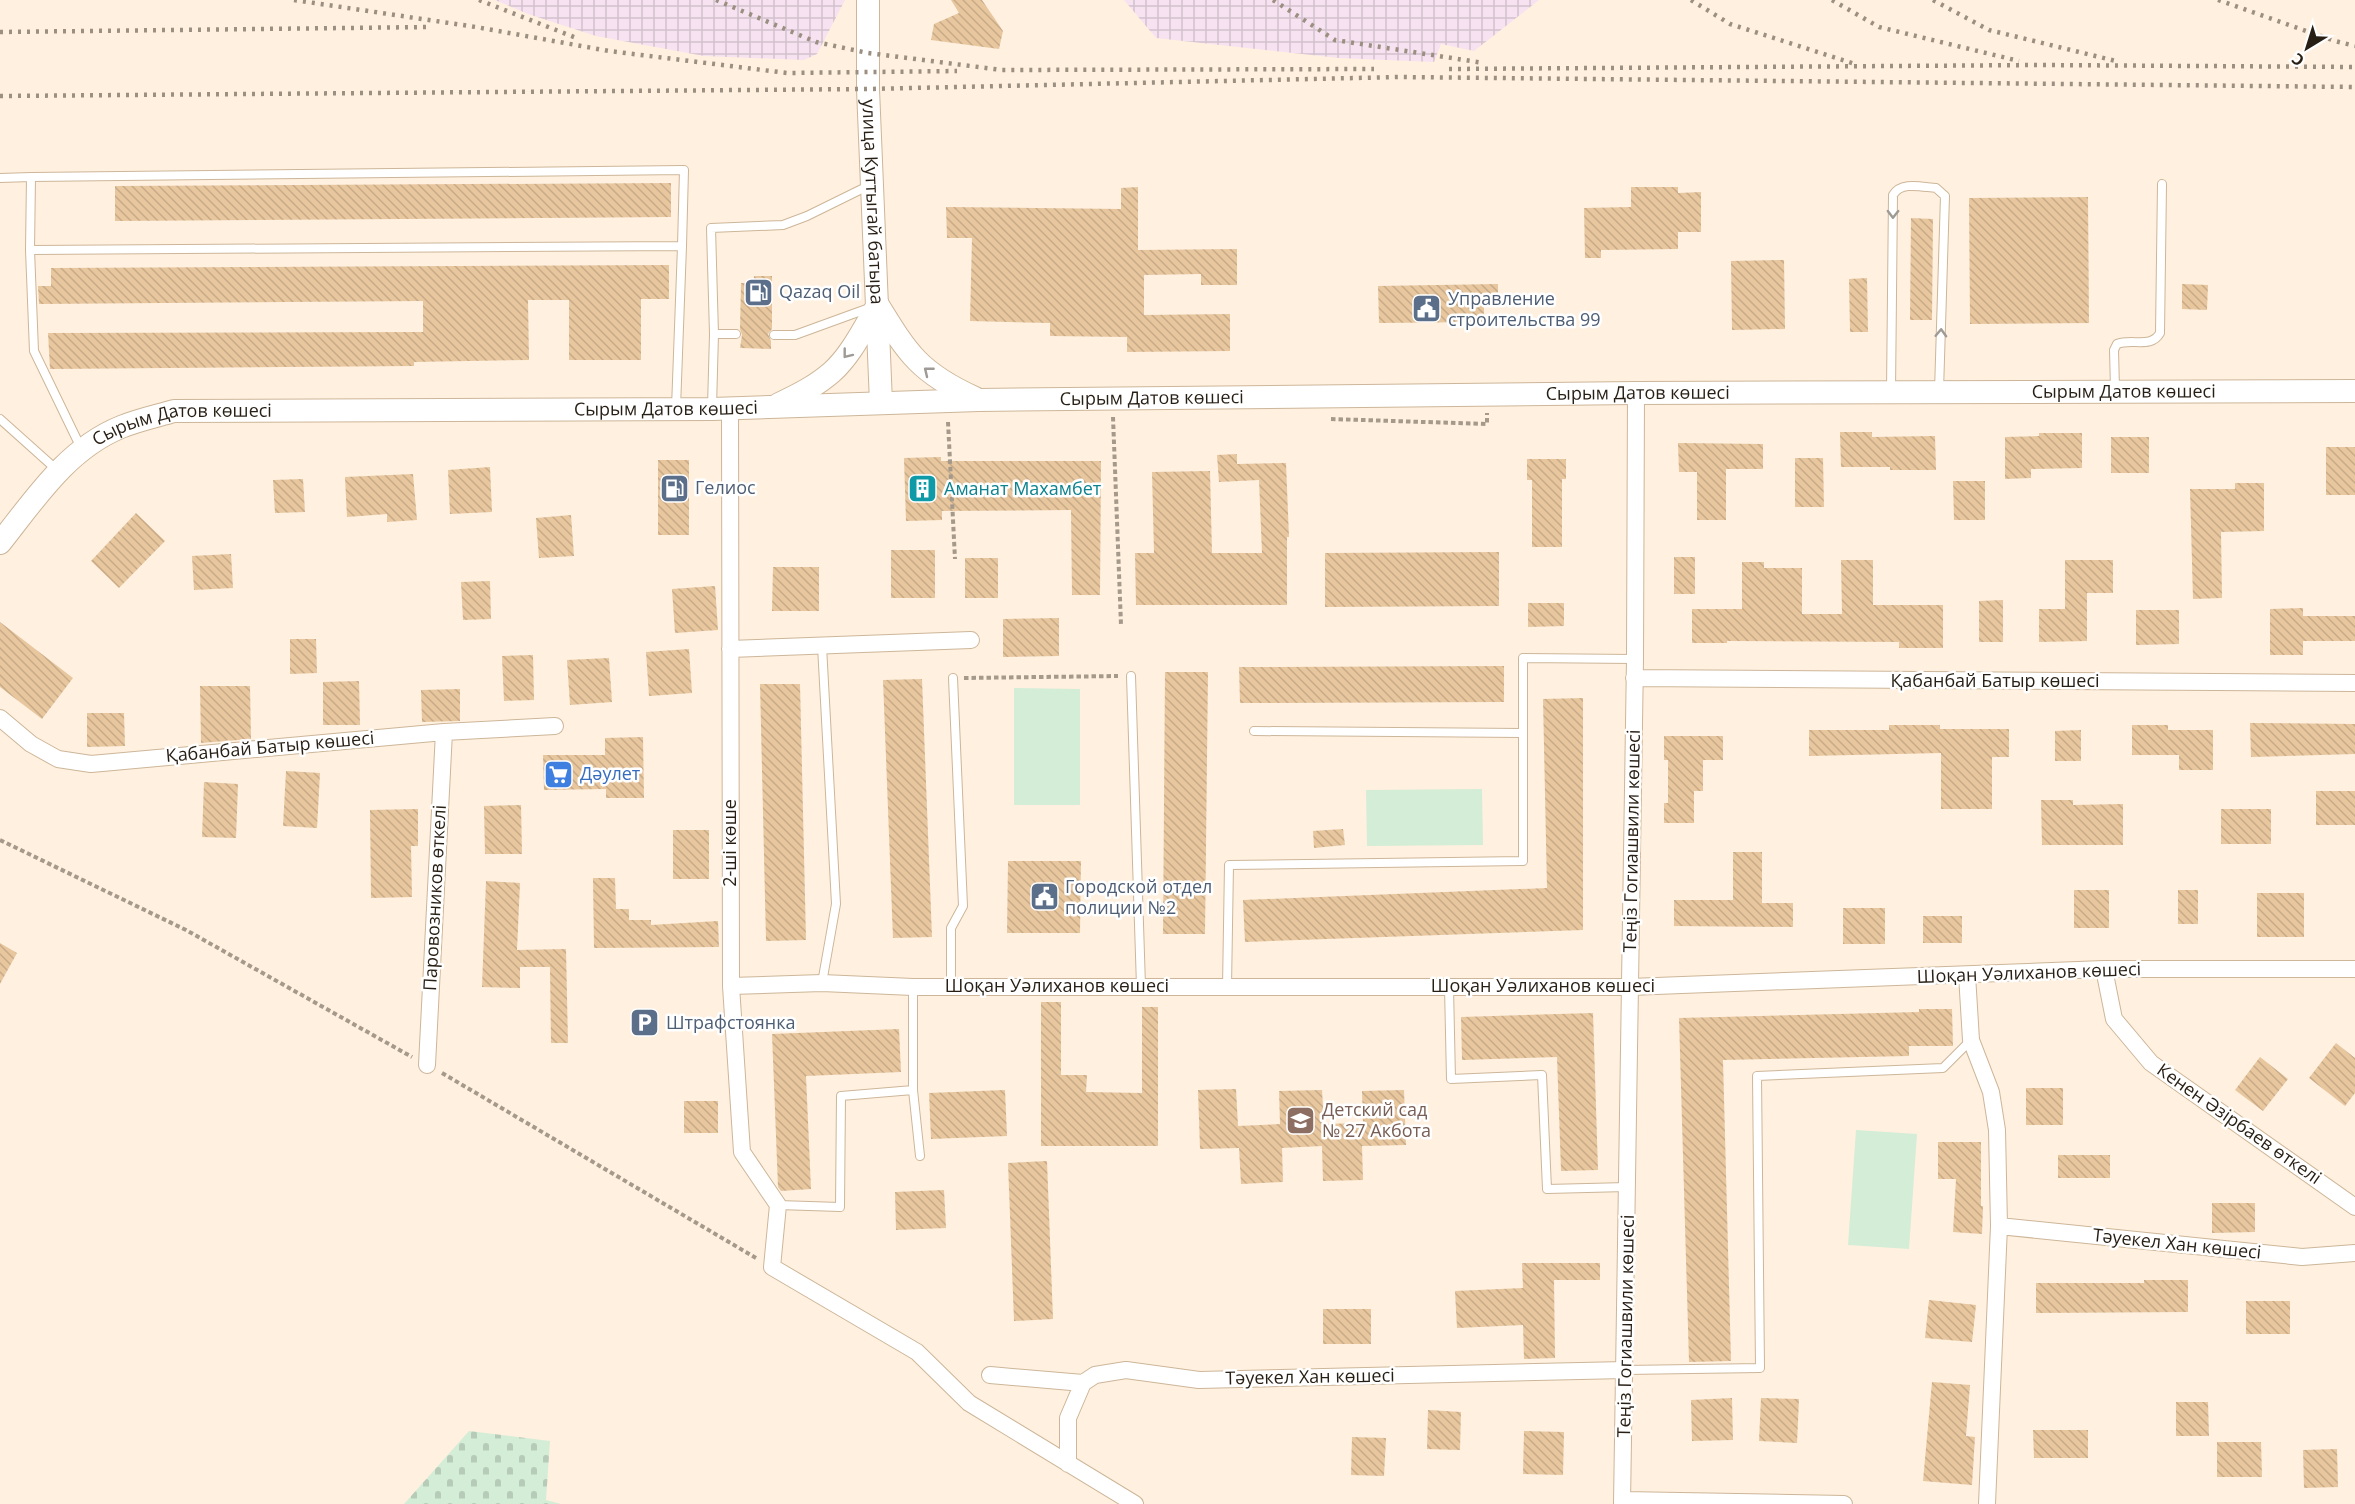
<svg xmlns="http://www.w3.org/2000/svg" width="2355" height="1504" viewBox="0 0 2355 1504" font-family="'Open Sans',sans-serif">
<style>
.industrial{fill:url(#industrial-grid)}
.cemetery{fill:url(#cemetery-stones)}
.garden{fill:#d4edd7}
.building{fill:url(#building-back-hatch)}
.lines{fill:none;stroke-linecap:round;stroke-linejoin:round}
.lane-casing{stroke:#cdb699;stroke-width:10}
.street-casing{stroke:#cdb699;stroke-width:18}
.secondary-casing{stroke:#cdb699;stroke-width:24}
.path{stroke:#a5998b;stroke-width:4;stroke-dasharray:4.5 3;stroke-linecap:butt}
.lane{stroke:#fff;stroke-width:8}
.street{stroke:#fff;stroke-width:16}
.secondary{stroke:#fff;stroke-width:22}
.rail{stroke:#9b8f81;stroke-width:4.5;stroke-dasharray:3 6;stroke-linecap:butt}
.oneway{stroke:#9e9a95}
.labels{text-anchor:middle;stroke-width:5;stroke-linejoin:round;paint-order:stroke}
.street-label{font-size:18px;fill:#271e14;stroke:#fff}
.service-label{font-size:18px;fill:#4e5e75;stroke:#fff;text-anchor:start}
.culture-label{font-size:18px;fill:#0d838f;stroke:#fff;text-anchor:start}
.shop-label{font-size:18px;fill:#366cbe;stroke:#fff;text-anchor:start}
.education-label{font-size:18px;fill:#785e54;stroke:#fff;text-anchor:start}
</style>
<defs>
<pattern id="industrial-grid" width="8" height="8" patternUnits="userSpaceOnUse" patternTransform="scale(1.5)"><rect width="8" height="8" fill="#f6e2f1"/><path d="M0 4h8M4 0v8" fill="none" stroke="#d3c1ce"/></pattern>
<pattern id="cemetery-stones" width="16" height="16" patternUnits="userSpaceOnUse" patternTransform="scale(1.5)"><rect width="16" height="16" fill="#d4edd7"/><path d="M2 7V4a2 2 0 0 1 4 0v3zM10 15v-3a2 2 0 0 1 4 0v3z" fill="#b6cbb8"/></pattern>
<pattern id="building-back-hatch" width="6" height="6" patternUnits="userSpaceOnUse" patternTransform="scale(1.5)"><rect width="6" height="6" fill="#e8c79f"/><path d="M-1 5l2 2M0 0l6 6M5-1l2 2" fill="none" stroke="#c7aa88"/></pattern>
</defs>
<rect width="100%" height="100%" fill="#fff0df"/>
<path class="industrial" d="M495,0H845L817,54L804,60L704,56L596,36L528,14Z
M1124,0H1539L1474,51L1441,44L1434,62L1339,58L1156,38Z"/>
<path class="cemetery" d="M469,1431L550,1441L546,1500L561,1504H404Z"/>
<path class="garden" d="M1014,688L1080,689V805H1014Z
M1482,789L1483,845L1367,846L1366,790Z
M1856,1130L1917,1134L1909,1249L1848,1245Z"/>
<path class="building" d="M951,0H982L1003,31L999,49L931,40L934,24L959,13Z
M671,183V217L115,221V186Z
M1138,187V250L1237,249V285H1201V274L1144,275V315L1230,314V351L1127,352V337L1050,336V323L970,321L972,238H947L946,207L1121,209V188Z
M1631,187H1678V193L1701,192V232H1678V249L1601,250V258H1585L1584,208L1631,207Z
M2088,197L2089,323L1970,324L1969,198Z
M1911,218L1933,219L1932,320H1910Z
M1784,260L1785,329L1732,330L1731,261Z
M669,265V299H641V360H569V300H528L529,360L414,362V366L50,369L48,333L423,332V301L39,304L38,286H51V268Z
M754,276H772V329L768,334L771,341V349L740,348L742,335L740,329L741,283H754Z
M1867,278L1868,332H1850L1849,279Z
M1498,284V303L1484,304V322L1379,323L1378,286Z
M2182,284L2208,285L2207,310L2182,309Z
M1840,432H1872V437L1935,436L1936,470H1890V467H1841Z
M2039,433H2082V468L2031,469V478L2005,479V437L2039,436Z
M2111,437H2149V473H2111Z
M1678,443L1763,444V469H1726V520H1697V472H1679Z
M2326,447H2355V495H2326Z
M1237,454V464L1286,463L1289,537H1287V605H1136L1135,553H1154L1152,472L1210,471L1212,553H1262L1259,480L1219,482L1217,455Z
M941,457V461H1101L1100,595H1072L1071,510L942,511V520L906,521L904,458Z
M1795,458H1823L1824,507H1795Z
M1527,459H1566V479H1562V547H1532V480H1527Z
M658,460H689V535H658Z
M490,467L492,512L450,514L448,470Z
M413,474L417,520L387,522V514L347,517L345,477Z
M303,479L305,512L275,513L273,480Z
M1953,481H1985V520H1954Z
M2235,483H2264V531L2221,532L2222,598L2193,599L2190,489H2235Z
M136,513L165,541L119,588L91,561Z
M571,515L574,556L539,558L536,518Z
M891,550H935V598H891Z
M1499,552V606L1325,607V553Z
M231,554L233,588L194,590L192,556Z
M1674,557H1695V594H1674Z
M965,558H998V598H965Z
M1841,560H1873V605H1943V648H1899V642L1727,641V643H1692V609H1742V562H1764V568H1802V614H1842Z
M2065,560H2113V593H2087V641L2039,642V609H2065Z
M773,567H819V611H772Z
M490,581L491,619L463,620L461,582Z
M715,586L718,630L675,633L672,589Z
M2003,600V642H1979V601Z
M1528,603H1564V626L1528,627Z
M2303,608V616H2355V641H2303V655H2270V609Z
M2136,610H2179V644L2136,645Z
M1059,618V656L1003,657V619Z
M0,622L73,678L42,719L0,687Z
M290,639H316L317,673L290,674Z
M689,649L692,693L649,696L646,652Z
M533,655L534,700L504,701L502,656Z
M609,658L612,702L570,705L567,660Z
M1504,666V702L1240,703L1239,667Z
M1165,672H1208L1205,934H1163Z
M922,679L932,937L893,938L883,680Z
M359,681L360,725H323V682Z
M760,684H800L806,940L766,941Z
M200,686H250L251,739L201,743Z
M460,689V721L422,722L421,690Z
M1583,698V930L1245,942L1243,900L1547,888L1543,699Z
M87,713H124L125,746L87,747Z
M2250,723L2355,724V754L2251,757Z
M1889,725H1940V729H2009V757H1992V809H1941V753L1809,756V730H1889Z
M2132,725H2168V730H2213V770H2179V755H2132Z
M2081,730V761H2055V731Z
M1664,736H1723V760H1703V791H1694V823H1664V803H1668V760H1664Z
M643,737L644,798H606V789L544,790L543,755H605V738Z
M286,771L320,773L317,828L283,826Z
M204,782L238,784L236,838L202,837Z
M2316,791H2355V825H2316Z
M2041,800H2073V805L2123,804V845H2042Z
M521,805L522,854H485L484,806Z
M418,809V846H411L412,897L371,898L370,810Z
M2221,809H2271V844H2221Z
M1343,829L1345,845L1314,848L1313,831Z
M673,830H709V879H673Z
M1733,852H1762V903H1793V927L1674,926V900H1733Z
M1008,861H1081L1080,933H1007Z
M593,878H615L616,909H629V920H651V925L718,921L719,947L594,948Z
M486,881L520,883L517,950L566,949L568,1043H551L550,967H520V988L482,987Z
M2074,890H2109V928H2074Z
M2178,890H2198V924H2178Z
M2257,893H2304V937H2257Z
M1843,908H1885V944H1843Z
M1923,916H1962V943H1923Z
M0,943L17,953L0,984Z
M1041,1002H1061V1075H1087L1086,1092L1142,1093V1007H1158V1146H1041Z
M1919,1009H1952L1953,1046H1909V1056L1723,1060L1731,1361L1689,1362L1679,1018L1919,1012Z
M1593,1013L1598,1170L1561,1171L1557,1057L1462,1060L1461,1017Z
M899,1029L901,1072L806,1076L811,1189L781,1191L778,1187L772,1034Z
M2336,1043L2355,1058V1093L2345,1106L2309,1078Z
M2260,1057L2288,1079L2263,1111L2235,1090Z
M2026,1088H2063V1125H2026Z
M1236,1089L1238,1126L1280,1124L1279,1091L1322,1090L1324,1124L1363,1123L1362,1091L1404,1090L1406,1145L1362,1146L1363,1180L1323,1181L1322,1146L1282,1148L1283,1182L1241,1184L1239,1148L1200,1149L1198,1090Z
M1005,1090L1007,1136L931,1139L929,1093Z
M684,1101H718V1133H684Z
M1938,1142H1981V1206H1983L1982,1234L1953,1232L1956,1179H1938Z
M2058,1155H2110V1178H2058Z
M1047,1161L1053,1319L1014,1321L1008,1163Z
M944,1190L946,1228L896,1230L895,1192Z
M2212,1203H2255V1232L2212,1233Z
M1522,1263H1600V1280H1554L1555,1358L1524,1359L1523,1325L1457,1328L1455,1291L1523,1288Z
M2144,1280H2188V1312L2036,1313V1283H2144Z
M1929,1300L1976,1305L1972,1342L1925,1338Z
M2246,1301H2290V1334H2246Z
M1323,1309H1371V1344H1323Z
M1932,1382L1970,1385L1966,1436L1975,1437L1972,1485L1923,1481Z
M1732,1398L1733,1440L1692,1441L1691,1400Z
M1761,1398L1799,1399L1797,1443L1759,1441Z
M2176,1402H2208L2209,1436H2176Z
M1428,1410L1461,1412L1460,1450L1427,1449Z
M2033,1430H2088V1458H2034Z
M1524,1431L1564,1432L1563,1475L1523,1474Z
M1352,1437L1386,1438L1384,1476L1351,1475Z
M2217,1442H2261L2262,1477H2217Z
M2337,1449L2338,1487L2304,1488L2303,1450Z"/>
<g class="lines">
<defs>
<path id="lane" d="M0,178L31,177
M30,250L31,177L684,170L682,246
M714,334H736
M774,335H795L872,307
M2115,389L2114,350L2117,344C2132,338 2151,349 2160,333L2162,184
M1891,392L1893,195C1901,181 1922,187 1936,188L1945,196L1939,391
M712,407L714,334L711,228L783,225L807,216L870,185
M0,419L57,470
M81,448L34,351L30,250L682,246L676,408
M822,646L836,904L822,983
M1131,676L1141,986
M1254,731L1523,733
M951,986V928L963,906L953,678
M1227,987L1229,865L1523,861V658L1635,659
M1449,987L1451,1079L1542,1075L1547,1189L1627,1187
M913,1090L920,1156
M778,1205L840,1207L841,1096L913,1090V987
M1625,1370L1760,1368L1757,1076L1943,1068L1971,1040"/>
<path id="street" d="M730,408L731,986L742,1152L778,1205L772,1267L917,1352L969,1403L1135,1504
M730,649L971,640
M1634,678L2355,683
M0,718L31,744L58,759L91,764L444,732L555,726
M2104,969L2114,1019L2151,1063L2355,1207
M1967,975L1971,1040L1991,1092L1997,1130L1999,1226L1987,1504
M731,986L822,983L913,987H1630L2104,969H2355
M427,1065L444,732
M1999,1226L2302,1257L2355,1253
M990,1375L1083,1383
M1068,1464V1418L1083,1383L1095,1375L1126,1370L1199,1380L1625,1370
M1623,1500L1844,1504
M1622,1504L1635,659L1636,393"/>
<g id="secondary">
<path id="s1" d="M868,0V89L881,403"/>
<path d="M779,404C798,395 816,386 832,372C852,354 864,327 878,305C908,354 920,373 975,398"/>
<path id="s2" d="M0,543C35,499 67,449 121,427C138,420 157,416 174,411L712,409L979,400L1636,393L2355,391"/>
</g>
</defs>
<use href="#lane" class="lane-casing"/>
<use href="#street" class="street-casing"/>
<use href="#secondary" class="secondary-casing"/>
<path class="path" d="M1113,417L1121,625
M1331,419L1487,424V413
M948,422L955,559
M964,678L1118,676
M0,840L186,930L412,1057
M442,1073L756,1258"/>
<use href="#lane" class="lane"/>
<use href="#street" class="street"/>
<use href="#secondary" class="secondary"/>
<path class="rail" d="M294,0L476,27L609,51L787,73L957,71
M479,0L579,39
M716,0L816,42L868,53L1002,70L1374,69
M1273,0L1335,40L1484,63
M1691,0L1730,24L1855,64
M1832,0L1879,27L2019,61
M1933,0L1989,30L2116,61
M2218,0L2335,41L2355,46
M0,32L431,27
M1449,69L2040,65L2355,67
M0,96L868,89L1400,77L2355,87"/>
</g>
<defs><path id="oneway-chevron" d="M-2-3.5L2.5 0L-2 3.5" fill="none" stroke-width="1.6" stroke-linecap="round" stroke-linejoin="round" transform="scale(1.5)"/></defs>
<g class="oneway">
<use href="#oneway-chevron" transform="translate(1893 214) rotate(91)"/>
<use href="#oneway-chevron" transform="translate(1941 333) rotate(-88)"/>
<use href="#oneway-chevron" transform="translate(847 354) rotate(128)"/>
<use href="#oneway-chevron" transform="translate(928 371) rotate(-141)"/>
</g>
<defs>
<symbol id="fuel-square" viewBox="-11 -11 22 22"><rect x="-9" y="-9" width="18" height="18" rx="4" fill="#5c6f8a" stroke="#fff"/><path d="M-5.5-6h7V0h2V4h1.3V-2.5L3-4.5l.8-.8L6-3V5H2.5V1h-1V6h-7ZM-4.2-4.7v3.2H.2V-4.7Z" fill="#fff"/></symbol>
<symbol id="civic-square" viewBox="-11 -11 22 22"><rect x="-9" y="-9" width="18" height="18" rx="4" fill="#5c6f8a" stroke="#fff"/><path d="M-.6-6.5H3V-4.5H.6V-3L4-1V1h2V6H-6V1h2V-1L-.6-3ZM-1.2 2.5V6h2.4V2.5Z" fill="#fff"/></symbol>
<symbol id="building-square" viewBox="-11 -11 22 22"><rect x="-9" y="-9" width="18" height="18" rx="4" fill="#0f9aa8" stroke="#fff"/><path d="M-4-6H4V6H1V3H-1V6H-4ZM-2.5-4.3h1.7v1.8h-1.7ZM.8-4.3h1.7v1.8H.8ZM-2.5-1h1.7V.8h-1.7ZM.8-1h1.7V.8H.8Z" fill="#fff"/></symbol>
<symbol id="supermarket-square" viewBox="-11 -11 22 22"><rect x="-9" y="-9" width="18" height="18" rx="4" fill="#3f7fe0" stroke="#fff"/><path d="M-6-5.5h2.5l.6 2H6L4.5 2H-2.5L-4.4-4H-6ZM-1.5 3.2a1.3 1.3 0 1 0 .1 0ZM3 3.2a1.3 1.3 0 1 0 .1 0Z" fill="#fff"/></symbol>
<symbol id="parking-square" viewBox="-11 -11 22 22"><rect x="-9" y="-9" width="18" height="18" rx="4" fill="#5c6f8a" stroke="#fff"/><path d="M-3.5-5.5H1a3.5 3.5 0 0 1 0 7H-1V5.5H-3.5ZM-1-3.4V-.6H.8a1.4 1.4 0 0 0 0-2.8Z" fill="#fff"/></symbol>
<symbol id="school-square" viewBox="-11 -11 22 22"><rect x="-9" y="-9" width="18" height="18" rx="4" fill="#8d6e63" stroke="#fff"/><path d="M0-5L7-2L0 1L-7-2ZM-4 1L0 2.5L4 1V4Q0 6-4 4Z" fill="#fff"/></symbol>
</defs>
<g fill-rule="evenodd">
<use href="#fuel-square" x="742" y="276" width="33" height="33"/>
<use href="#civic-square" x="1410" y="292" width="33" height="33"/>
<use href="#fuel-square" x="658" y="472" width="33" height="33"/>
<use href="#building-square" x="906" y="472" width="33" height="33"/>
<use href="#supermarket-square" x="542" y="758" width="33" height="33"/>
<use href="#civic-square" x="1028" y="880" width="33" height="33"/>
<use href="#parking-square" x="628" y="1006" width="33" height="33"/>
<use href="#school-square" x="1284" y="1104" width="33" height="33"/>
</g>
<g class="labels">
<g class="street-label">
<text dy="6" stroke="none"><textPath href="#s1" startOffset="202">улица Куттыгай батыра</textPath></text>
<text dy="6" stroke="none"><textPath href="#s2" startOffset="2175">Сырым Датов көшесі</textPath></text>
<text dy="6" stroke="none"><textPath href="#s2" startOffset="1689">Сырым Датов көшесі</textPath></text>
<text dy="6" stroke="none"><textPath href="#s2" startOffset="1203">Сырым Датов көшесі</textPath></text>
<text dy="6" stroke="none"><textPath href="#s2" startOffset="717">Сырым Датов көшесі</textPath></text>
<text dy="6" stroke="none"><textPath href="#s2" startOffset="231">Сырым Датов көшесі</textPath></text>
<text x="1995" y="687">Қабанбай Батыр көшесі</text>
<text transform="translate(270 747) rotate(-5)" y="6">Қабанбай Батыр көшесі</text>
<text transform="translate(1632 841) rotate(-89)" y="6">Теңіз Гогиашвили көшесі</text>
<text transform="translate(730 843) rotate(-90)" y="6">2-ші көше</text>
<text transform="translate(435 898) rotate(-87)" y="6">Паровозников өткелі</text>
<text transform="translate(2029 973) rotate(-2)" y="6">Шоқан Уәлиханов көшесі</text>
<text x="1057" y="992">Шоқан Уәлиханов көшесі</text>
<text x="1543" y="992">Шоқан Уәлиханов көшесі</text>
<text transform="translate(2239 1124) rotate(35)" y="6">Кенен Әзірбаев өткелі</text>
<text transform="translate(2177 1244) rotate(6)" y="6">Тәуекел Хан көшесі</text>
<text transform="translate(1626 1326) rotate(-89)" y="6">Теңіз Гогиашвили көшесі</text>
<text transform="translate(1310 1377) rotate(-1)" y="6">Тәуекел Хан көшесі</text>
</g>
<g class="service-label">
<text x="779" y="298">Qazaq Oil</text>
<text x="1448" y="305">Управление<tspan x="1448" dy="21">строительства 99</tspan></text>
<text x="695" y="494">Гелиос</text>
<text x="1065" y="893">Городской отдел<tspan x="1065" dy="21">полиции №2</tspan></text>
<text x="666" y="1029">Штрафстоянка</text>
</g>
<g class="culture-label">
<text x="944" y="495">Аманат Махамбет</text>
</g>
<g class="shop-label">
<text x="580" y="780">Дәулет</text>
</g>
<g class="education-label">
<text x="1322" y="1116">Детский сад<tspan x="1322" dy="21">№ 27 Акбота</tspan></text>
</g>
</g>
<g transform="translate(2307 48) rotate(218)" stroke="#ffffff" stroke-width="4.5" paint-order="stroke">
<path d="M0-4.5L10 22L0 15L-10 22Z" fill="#271e14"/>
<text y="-9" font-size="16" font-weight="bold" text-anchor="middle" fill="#271e14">С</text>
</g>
</svg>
